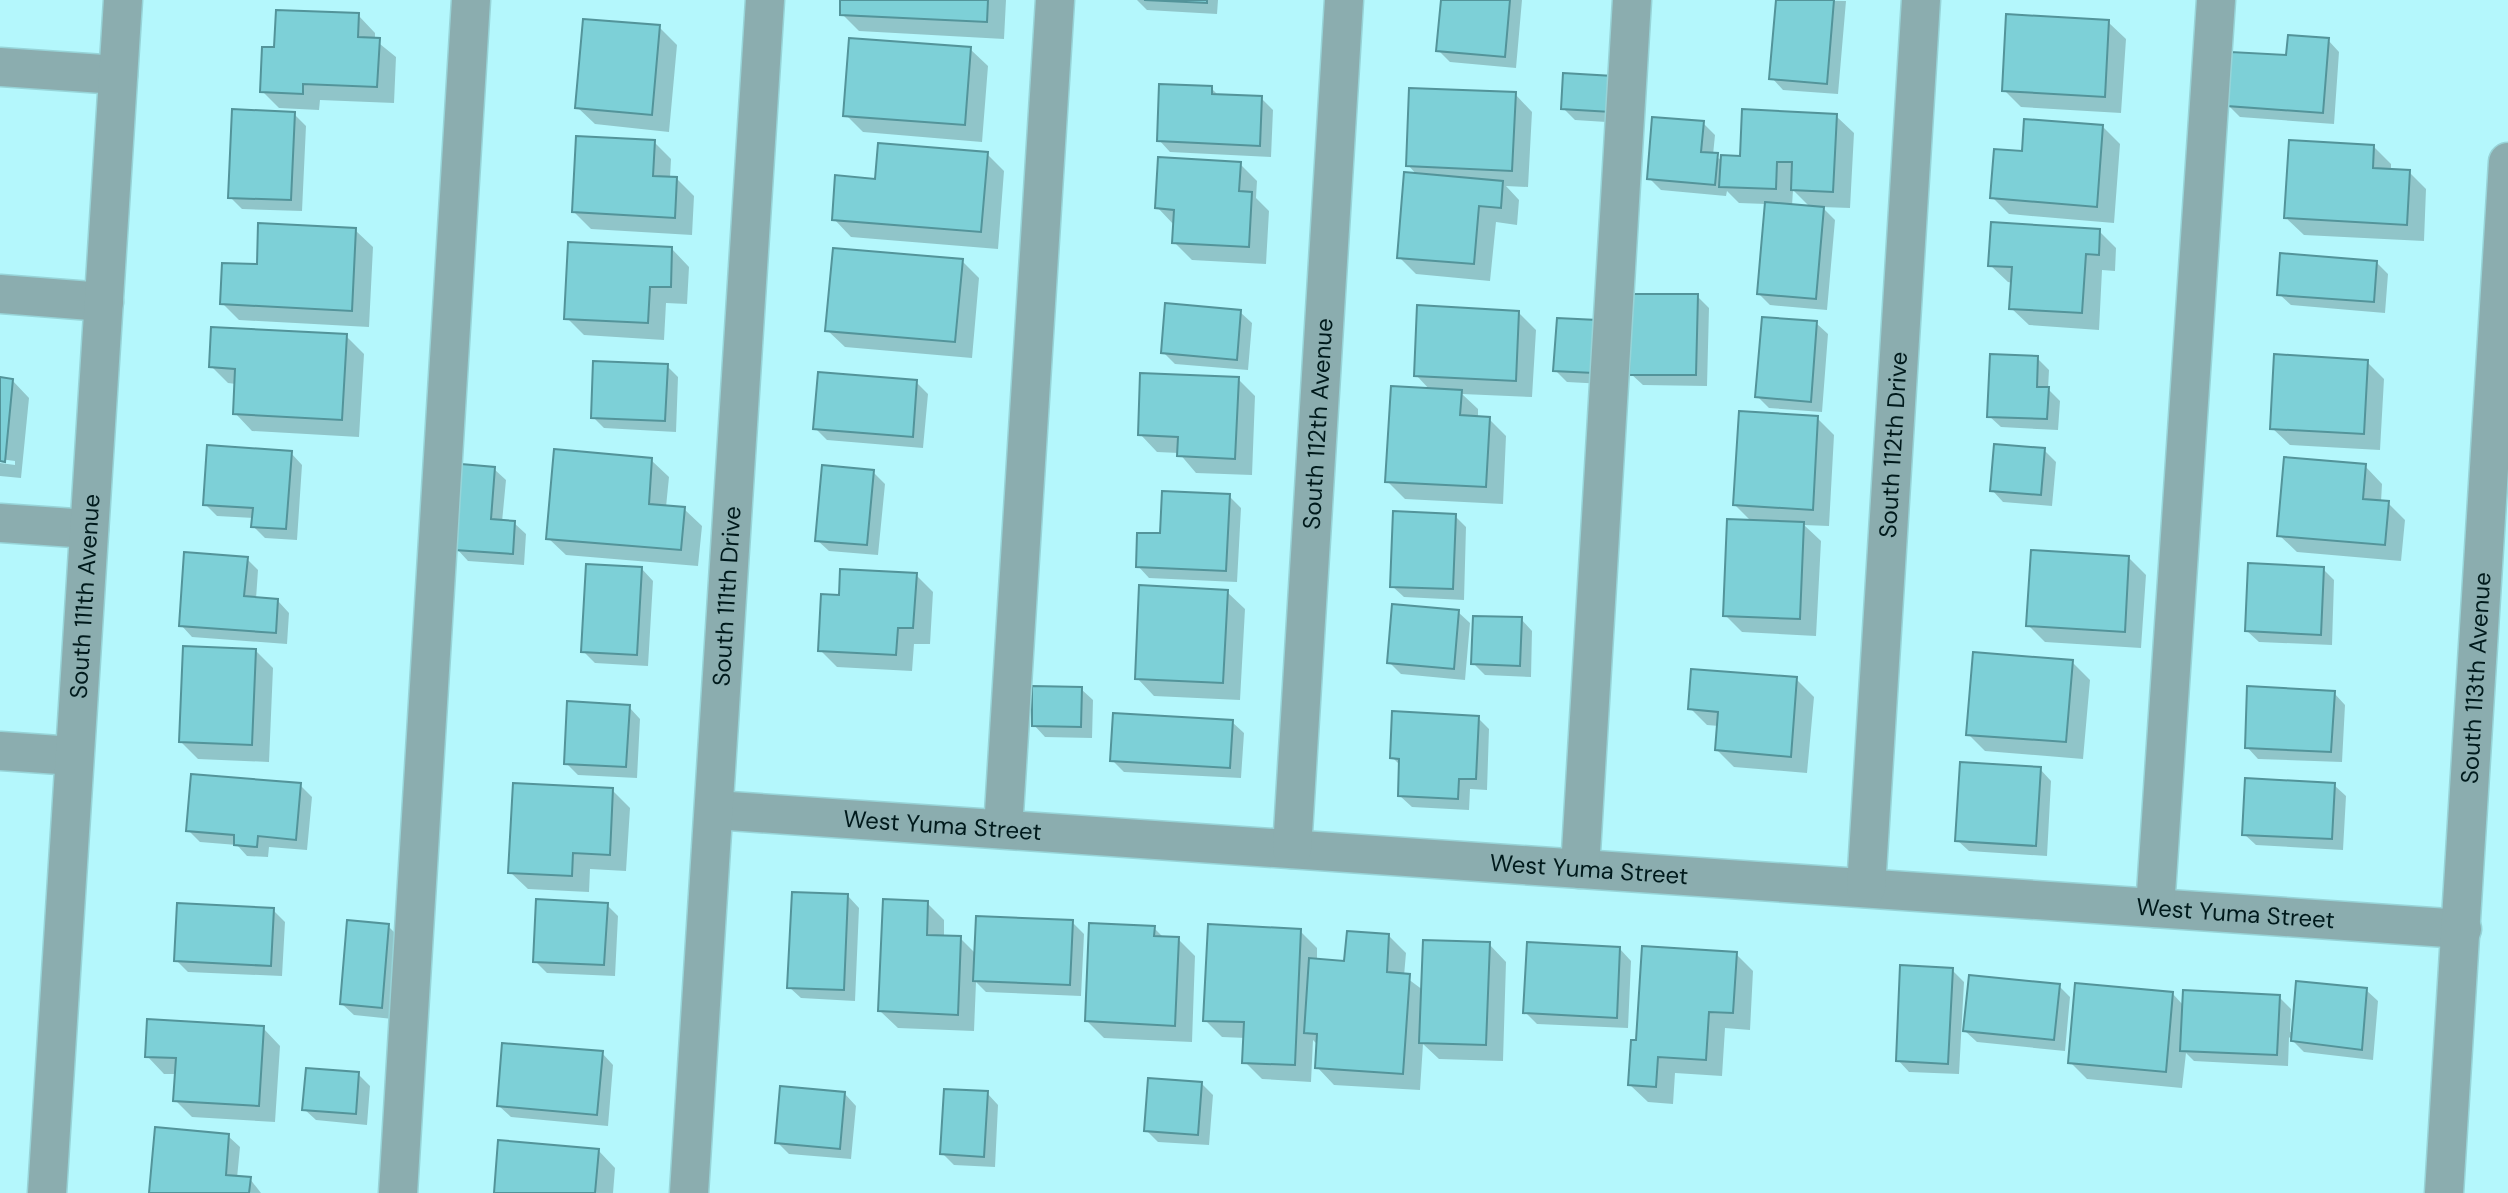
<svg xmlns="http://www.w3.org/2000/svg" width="2508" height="1193" viewBox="0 0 2508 1193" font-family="'DM Sans',sans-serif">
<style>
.shadow{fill:#0003;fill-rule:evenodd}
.building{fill:#7dd0d7;stroke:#53949a;stroke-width:2}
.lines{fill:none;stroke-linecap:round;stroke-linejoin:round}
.minor-casing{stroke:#97d4d8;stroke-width:41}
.minor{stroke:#8badaf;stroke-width:38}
.labels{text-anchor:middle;stroke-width:6;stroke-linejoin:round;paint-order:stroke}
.street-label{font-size:24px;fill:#001a1c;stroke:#e2fcfe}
</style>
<rect width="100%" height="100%" fill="#b4f7fc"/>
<path class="shadow" d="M842,0H1006L1004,39L859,31L842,14Z
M1137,0H1218L1217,14L1147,10Z
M1443,0H1522L1516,68L1450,62L1438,50Z
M1778,0L1846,1L1838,94L1783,90L1772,78Z
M358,15L375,33V40L396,57L394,103L320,100L319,110L279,108L262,91L276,49Z
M2108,22L2126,39L2121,113L2021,107L2004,90Z
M659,27L677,45L669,132L595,124L577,107Z
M2328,40L2339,52L2334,124L2240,117L2229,106L2288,58Z
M970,49L988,66L982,142L863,132L846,115Z
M1565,75L1622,123L1575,120L1563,108Z
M1211,88L1219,96L1261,98L1273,110L1271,157L1170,152L1159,140Z
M1515,94L1532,112L1528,187L1506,186L1519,200L1517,225L1496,222L1490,281L1416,274L1399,257L1418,176L1408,165Z
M294,114L306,126L302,211L242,209L230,197Z
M1836,116L1854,133L1850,208L1822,207L1835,220L1827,310L1770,305L1759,294L1766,204L1739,203L1727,191L1726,196L1661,190L1649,178L1703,123L1715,135L1713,155L1723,161L1742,158ZM1793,190L1811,208L1792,206Z
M2103,127L2120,144L2114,223L2009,214L1992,197L2023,153Z
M654,142L671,159L670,178L677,179L694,196L692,235L591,229L574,212Z
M2374,147L2391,164V171L2409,172L2426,189L2424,241L2304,235L2286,218Z
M987,154L1004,171L998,249L851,237L834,219L877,181Z
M1240,164L1257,181L1256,198L1269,211L1266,264L1192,260L1174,242L1175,226L1157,207Z
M355,230L373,247L369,327L239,320L222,303L259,266Z
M2099,231L2116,248L2115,271L2102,270L2099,330L2029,325L2011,308L2013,283L2008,282L1990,265Z
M672,249L689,267L687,304L666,303L664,340L584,335L567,318Z
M962,261L979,278L972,358L845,347L827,330Z
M2376,262L2388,274L2385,313L2291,305L2279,294Z
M1697,296L1709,308L1707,386L1643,385L1631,374Z
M1240,312L1252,323L1248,370L1175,364L1163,352Z
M1519,313L1536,330L1532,397L1462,394L1478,409V418L1489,419L1506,436L1503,504L1405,499L1388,482L1431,391L1416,375Z
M1596,322L1604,384L1567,382L1555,370Z
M1816,323L1828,334L1822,412L1769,408L1757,396Z
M346,336L364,354L359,437L252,431L235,413L236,384L228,383L211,366Z
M2037,358L2049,370L2048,389L2060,401L2058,430L2001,427L1989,416Z
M2367,362L2384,379L2380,450L2290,445L2272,428Z
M667,366L678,377L676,432L604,428L593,417Z
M0,379L12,380L29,398L21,478L0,476V463L15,465V461L0,459Z
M1238,379L1255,396L1252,475L1196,473L1179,453L1157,452L1140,434Z
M916,382L928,394L923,448L827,440L815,428Z
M1817,418L1834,435L1829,526L1804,525L1821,541L1816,636L1742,632L1725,615L1752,522L1735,505Z
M2044,450L2056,462L2052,506L2003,502L1992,490Z
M291,453L302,465L297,540L265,538L253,526L254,518L217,516L205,504Z
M651,460L669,477L666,507L684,509L702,526L698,566L566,555L548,538Z
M2365,466L2382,484L2381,502L2388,503L2405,520L2401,561L2297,552L2279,535Z
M494,469L506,480L502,522L514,523L526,534L524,565L468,561L457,549Z
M873,472L885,484L878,555L829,551L817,540Z
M1229,496L1241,508L1237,582L1149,578L1138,566L1162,536Z
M1455,516L1466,527L1464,600L1404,597L1392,586Z
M2129,558L2146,575L2141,648L2045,642L2028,625Z
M247,559L258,570L256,599L278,601L289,613L287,644L192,637L181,625Z
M642,569L653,581L648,666L595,663L583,651Z
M2323,569L2334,580L2332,645L2259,642L2247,631Z
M916,575L933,592L930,644H914L912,671L837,667L820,650Z
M1227,592L1245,609L1240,700L1154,696L1137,678Z
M1458,612L1470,623L1465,680L1401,674L1389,662Z
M1521,619L1532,631L1531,677L1485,675L1473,663Z
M256,651L273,668L269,762L198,759L181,742Z
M2072,662L2090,680L2083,759L1985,751L1968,734Z
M1796,679L1814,697L1807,773L1734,767L1717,750L1719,726L1707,725L1690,708Z
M1081,689L1093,700L1092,738L1045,737L1034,725Z
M2334,693L2345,705L2342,762L2258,759L2247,747Z
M629,707L640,719L637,778L578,775L566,763Z
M1478,718L1489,729L1487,790L1470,789L1469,810L1412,807L1400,796L1401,766L1392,757Z
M1232,722L1244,733L1241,778L1124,772L1112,760Z
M2040,769L2051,781L2047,856L1969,851L1957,840Z
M300,785L312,797L307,850L269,847L268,857L247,856L237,845L200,842L188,830Z
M2334,785L2346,796L2343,850L2256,845L2244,834Z
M612,790L630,808L626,871L590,869L589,892L528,889L510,872Z
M848,896L859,908L855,1001L801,998L789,987Z
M927,903L944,920V938H960L976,954L1072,922L1084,934L1081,996L986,992L976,982L974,1031L898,1028L880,1011Z
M607,905L618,916L615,976L547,973L535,961Z
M273,910L285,922L282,976L188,972L176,960Z
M388,926L400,938L393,1019L354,1015L342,1004Z
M1154,928L1164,938L1178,939L1195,956L1192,1042L1104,1038L1087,1021Z
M1300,931L1317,948V961L1346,963L1388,935L1406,953L1404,976L1423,990L1489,944L1506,962L1503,1061L1439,1059L1423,1044L1420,1090L1334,1085L1317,1067L1318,1045L1313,1040L1311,1082L1262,1079L1245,1062L1246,1038L1222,1037L1205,1020Z
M1620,949L1631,961L1628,1028L1537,1024L1525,1012Z
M1736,954L1753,971L1750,1030L1725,1028L1722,1076L1675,1073L1673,1104L1648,1102L1630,1085L1638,1043Z
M1952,970L1964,982L1959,1074L1909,1072L1898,1060Z
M2059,986L2070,997L2065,1051L1977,1042L1965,1031Z
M2366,990L2378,1001L2373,1060L2304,1052L2289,1037L2288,1066L2194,1061L2186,1053L2182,1088L2087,1079L2070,1062L2172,993L2184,1006L2279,997L2291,1009L2290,1032H2293Z
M263,1028L280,1046L275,1122L192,1117L175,1100L177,1074H164L147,1056Z
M602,1053L613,1065L608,1126L511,1117L499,1106Z
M358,1074L370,1086L367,1125L316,1120L304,1109Z
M1201,1083L1213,1095L1209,1145L1158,1142L1146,1130Z
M987,1093L998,1105L995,1167L954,1165L942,1153Z
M845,1094L856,1106L851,1159L789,1154L777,1142Z
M228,1136L240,1147L237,1178L250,1179L261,1193H151Z
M598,1150L615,1168L613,1193H496Z"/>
<path class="building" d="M840,0H988L987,22L840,15Z
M1144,0H1207V3Z
M1441,0H1510L1505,57L1436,51Z
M1776,0H1834L1827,84L1769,79Z
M276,10L359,13L358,37L380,38L377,87L303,84V94L260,92L262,47H274Z
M2006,14L2109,20L2105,97L2002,91Z
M583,19L660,25L652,115L575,108Z
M2288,35L2329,38L2323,113L2227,106L2231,52L2286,55Z
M849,38L971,47L965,125L843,116Z
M1563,73L1613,76L1611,112L1561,109Z
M1159,84L1212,86V94L1262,96L1260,146L1157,141Z
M1409,88L1516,92L1512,171L1406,166Z
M232,109L295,112L291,200L228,198Z
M1742,109L1837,114L1833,192L1791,190L1792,162H1777L1776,189L1719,187L1721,155L1740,156Z
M1652,117L1704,121L1701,152L1718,153L1715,185L1647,179Z
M2024,119L2103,125L2097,207L1990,198L1994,149L2022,151Z
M576,136L655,140L653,176L677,177L675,218L572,212Z
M2289,140L2374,145L2373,168L2410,170L2407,225L2284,218Z
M878,143L988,152L981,232L832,220L835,175L875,179Z
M1158,157L1241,162L1239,191L1252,192L1249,247L1172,243L1174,210L1155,208Z
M1404,172L1503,181L1501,208L1479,206L1474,264L1397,258Z
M1765,202L1824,207L1816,299L1757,294Z
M1991,222L2100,229L2099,255L2086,254L2082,313L2009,309L2012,267L1988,266Z
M258,223L356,228L352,311L220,304L222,263L257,264Z
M568,242L672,247L671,287H650L648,323L564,319Z
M833,248L963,259L955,342L825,331Z
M2280,253L2377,261L2374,302L2277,295Z
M1631,294H1698L1696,375H1629Z
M1165,303L1241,310L1237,360L1161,353Z
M1417,305L1519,311L1516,381L1414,376Z
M1762,317L1817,321L1811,402L1755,397Z
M1557,318L1597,320L1594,373L1553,371Z
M211,327L347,334L342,420L233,414L235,369L209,367Z
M1990,354L2038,356L2037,387H2049L2047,419L1987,417Z
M2274,354L2368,360L2364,434L2270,429Z
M593,361L668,364L665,421L591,418Z
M818,372L917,380L913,437L813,429Z
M1140,373L1239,377L1235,459L1177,456L1178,437L1138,435Z
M0,377L13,379L5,462L0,461Z
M1391,386L1462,390L1460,415L1490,417L1486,487L1385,482Z
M1739,411L1818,416L1813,510L1733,505Z
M1994,444L2045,448L2041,495L1990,491Z
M207,445L292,451L286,529L251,527L253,508L203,505Z
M554,449L652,458L649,504L685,507L681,550L546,539Z
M2284,457L2366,464L2363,499L2389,501L2385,545L2277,536Z
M461,464L495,467L491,519L515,521L513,554L455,550Z
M822,465L874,470L867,545L815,541Z
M1162,491L1230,494L1226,571L1136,567L1137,533H1160Z
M1393,511L1456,514L1453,589L1390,587Z
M1727,519L1804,522L1800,619L1723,616Z
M2031,550L2129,556L2125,632L2026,626Z
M184,552L248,557L244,596L278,599L276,633L179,626Z
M2248,563L2324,567L2321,635L2245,631Z
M586,564L642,567L637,655L581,652Z
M840,569L917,573L913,628H898L896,655L818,651L821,594L839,595Z
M1139,585L1228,590L1223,683L1135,679Z
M1392,604L1459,610L1454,669L1387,663Z
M1473,616L1522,617L1520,666L1471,664Z
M183,646L256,649L252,745L179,742Z
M1973,652L2073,660L2066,742L1966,735Z
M1691,669L1797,677L1791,757L1715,750L1718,712L1688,709Z
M1032,686L1082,687L1081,727L1032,726Z
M2247,686L2335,691L2331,752L2245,748Z
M567,701L630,705L626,767L564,764Z
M1392,711L1479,716L1476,779H1459L1458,799L1398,796L1399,759L1390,758Z
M1113,713L1233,720L1230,768L1110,761Z
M1960,762L2041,767L2036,846L1955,841Z
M191,774L301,783L296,840L258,836L257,847L234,845V835L186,831Z
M2245,778L2335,783L2332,839L2242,835Z
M513,783L613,788L610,855L573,853L572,876L508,873Z
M792,892L848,894L844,990L787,988Z
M536,899L608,903L604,965L533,962Z
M883,899L928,901L927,935L961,936L958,1015L878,1011Z
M177,903L274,908L271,966L174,961Z
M976,916L1073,920L1070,985L973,981Z
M347,920L389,924L382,1008L340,1004Z
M1089,923L1155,926L1154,936L1179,937L1175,1026L1085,1021Z
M1208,924L1301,929L1295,1065L1242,1063L1244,1022L1203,1021Z
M1347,931L1389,934L1387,972L1410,974L1403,1074L1315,1068L1317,1034L1304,1033L1309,958L1344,961Z
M1423,940L1490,942L1486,1045L1419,1043Z
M1527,942L1620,947L1617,1018L1523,1013Z
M1642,946L1737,952L1733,1013L1709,1012L1706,1060L1658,1057L1656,1087L1628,1085L1631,1040H1636Z
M1900,965L1953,968L1948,1064L1896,1061Z
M1969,975L2060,984L2054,1040L1963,1031Z
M2296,981L2367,988L2362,1050L2291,1041Z
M2075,983L2173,992L2166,1072L2068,1063Z
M2183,990L2280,995L2277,1055L2180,1051Z
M147,1019L264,1026L259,1106L173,1101L176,1058L145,1057Z
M502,1043L603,1051L597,1115L497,1106Z
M306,1068L359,1072L356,1114L302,1110Z
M1148,1078L1202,1082L1198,1135L1144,1131Z
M780,1086L845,1092L840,1149L775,1143Z
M944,1089L988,1091L984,1157L940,1154Z
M155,1127L229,1134L226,1175L251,1177L249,1193H149Z
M498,1140L599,1149L595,1193H494Z"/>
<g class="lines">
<defs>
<g id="minor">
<path d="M0,67L118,75"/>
<path d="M0,294L104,302"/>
<path d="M0,523L89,529"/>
<path d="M0,751L74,756"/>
<path id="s1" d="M715,810L2462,929"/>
<path d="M1003,829L1055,0"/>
<path id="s2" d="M1292,849L1344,0"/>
<path d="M1580,869L1632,0"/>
<path id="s3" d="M1866,888L1921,0"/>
<path d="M2155,908L2216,0"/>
<path id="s4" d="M47,1193L123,0"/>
<path d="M398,1193L471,0"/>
<path id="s5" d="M689,1193L765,0"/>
<path id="s6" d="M2444,1193L2508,162"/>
</g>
</defs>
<use href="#minor" class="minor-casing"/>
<use href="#minor" class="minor"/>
</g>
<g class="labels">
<g class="street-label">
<text dy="8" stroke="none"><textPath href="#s2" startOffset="426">South 112th Avenue</textPath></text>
<text dy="8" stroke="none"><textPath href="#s3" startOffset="444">South 112th Drive</textPath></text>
<text dy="8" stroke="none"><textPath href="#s4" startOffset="598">South 111th Avenue</textPath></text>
<text dy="8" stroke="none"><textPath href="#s5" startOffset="598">South 111th Drive</textPath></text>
<text dy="8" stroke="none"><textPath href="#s6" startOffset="516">South 113th Avenue</textPath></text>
<text dy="8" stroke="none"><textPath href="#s1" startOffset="228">West Yuma Street</textPath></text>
<text dy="8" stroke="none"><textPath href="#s1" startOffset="876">West Yuma Street</textPath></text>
<text dy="8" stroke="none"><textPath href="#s1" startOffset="1524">West Yuma Street</textPath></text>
</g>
</g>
</svg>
